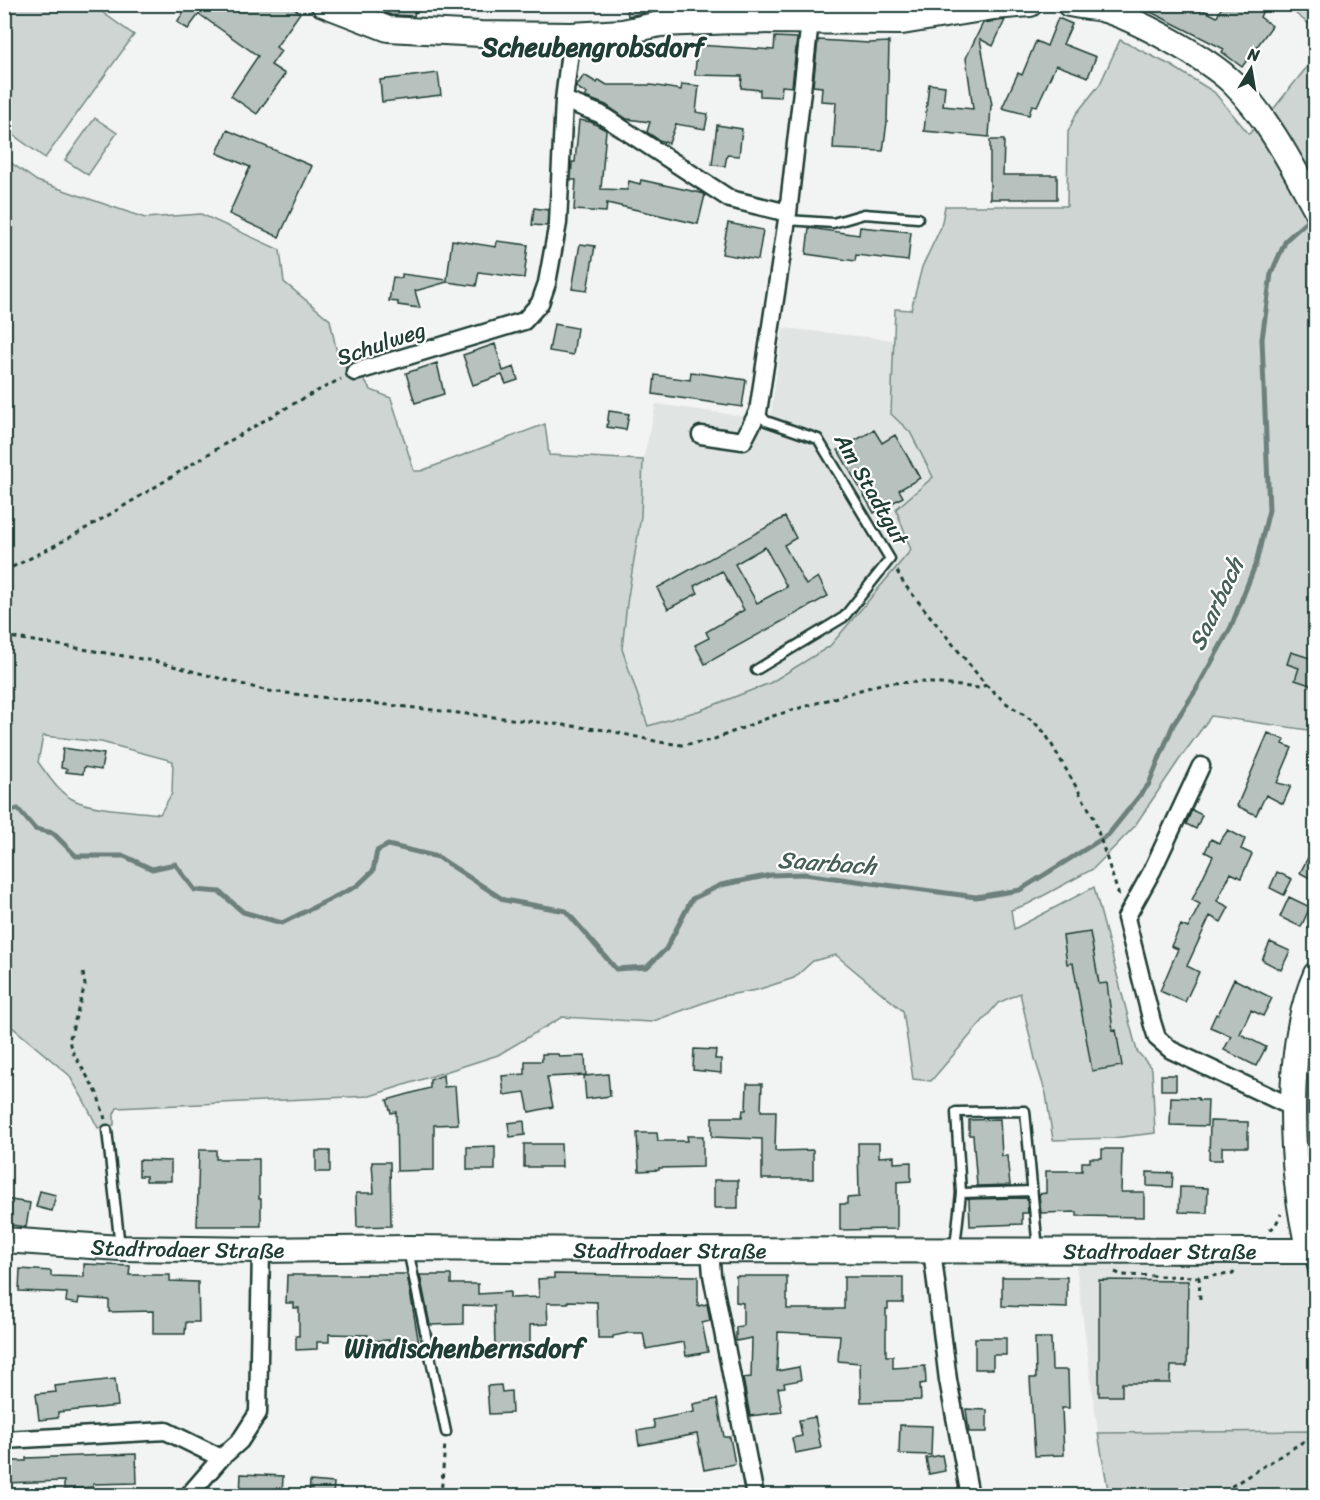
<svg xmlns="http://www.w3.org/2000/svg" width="1320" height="1500" viewBox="0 0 1320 1500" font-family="Sriracha,sans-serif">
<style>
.built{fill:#e0e4e3}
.green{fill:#ced5d3;stroke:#768984;stroke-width:1.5;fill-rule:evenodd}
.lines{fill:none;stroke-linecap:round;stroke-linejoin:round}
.stream{stroke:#6d807b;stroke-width:5}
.building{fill:#b7c1bd;stroke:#1f3d34;stroke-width:1.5;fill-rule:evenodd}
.service-casing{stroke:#1f3d34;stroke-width:13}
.minor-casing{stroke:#1f3d34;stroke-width:21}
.secondary-casing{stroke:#1f3d34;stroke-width:28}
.path{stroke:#1f3d34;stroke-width:3;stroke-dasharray:4.5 4.5;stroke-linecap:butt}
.service{stroke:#fff;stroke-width:8}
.minor{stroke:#fff;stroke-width:16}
.secondary{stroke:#fff;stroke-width:24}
.labels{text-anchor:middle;stroke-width:4.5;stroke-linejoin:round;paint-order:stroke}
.street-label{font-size:22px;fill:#1f3d34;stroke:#fff}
.water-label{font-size:24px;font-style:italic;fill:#465f57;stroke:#fff}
.quarter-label{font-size:26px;font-weight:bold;fill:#1f3d34;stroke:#fff}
</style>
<rect width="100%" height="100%" fill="#f2f3f3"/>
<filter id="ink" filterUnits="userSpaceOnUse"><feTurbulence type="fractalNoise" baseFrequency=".0167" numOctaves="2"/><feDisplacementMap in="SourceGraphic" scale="12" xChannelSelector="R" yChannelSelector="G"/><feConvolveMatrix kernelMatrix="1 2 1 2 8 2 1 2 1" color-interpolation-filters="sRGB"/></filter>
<g filter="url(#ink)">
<path class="built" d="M783,328L894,340L891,414L910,432L934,477L911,550L831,646L770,683L701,710L647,726L622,649L627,603L641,516L643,460L656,404L770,420Z
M1076,1265H1315V1431L1098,1433Z"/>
<path class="green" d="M5,4L92,5L134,35L45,158L5,129Z
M1285,5H1315V29Z
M1120,40L1172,66L1214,92L1249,134L1275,107L1315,57V731L1211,716L1179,760L1134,827L1093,869L1028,904L1011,910L1014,929L1094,887L1137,1051L1152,1069L1155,1133L1113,1138L1053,1140L1046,1094L1035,1059L1020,993L998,1003L931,1081L913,1079L903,1011L836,955L813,961L794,978L757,990L722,996L651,1022L562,1017L498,1055L370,1096L117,1108L114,1114V1125L98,1128L82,1097L69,1075L11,1026L5,1006L4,158L37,181L145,218L201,214L280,250L284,282L330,320L338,358L345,367L361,376L371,390L391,398L414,471H421L545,424L549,455L643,460L641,516L627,603L622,649L648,726L701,710L770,683L830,646L911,550L896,509L933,477L910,432L891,414L895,309L911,310L922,267L941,227L945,206H1067L1068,132L1076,114L1100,84ZM43,736L101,742L173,761L172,793L160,814C137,811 91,810 72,799C57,791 48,775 38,762Z
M95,118L117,133L88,175L65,160Z
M1315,1431V1496L1109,1495L1098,1433Z"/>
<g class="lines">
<path class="stream" d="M4,813L18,809L35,829L53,833L76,856H124L152,869L175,864L195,890L220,892L243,912L282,923L357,886L373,871L377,851L388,845L438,857L504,900L566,911L616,969L647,967L666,949L692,899L721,885L771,875L804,874L976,897L1020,890L1108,835L1149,784L1173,725L1196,690L1231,627L1256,563L1269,510L1262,339L1271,274L1286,240L1315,214"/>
</g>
<path class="building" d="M186,4H288L300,13L276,47L281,51L271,65L285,74L257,114L231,96L258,56L199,14L188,29L177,22L188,6Z
M369,4H417L414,16L391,15L368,6Z
M626,4H642L644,13L628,16Z
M1135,4H1191L1217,17L1223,4H1266L1260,17L1272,26L1242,67L1222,52L1224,49Z
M1058,18L1072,24L1063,44L1096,57L1088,77L1056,65L1037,106L1032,105L1029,115L1002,108L1018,73L1022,75L1036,41L1047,46Z
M1005,20L993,46L980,39L992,105H991L989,137L924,131L929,84L945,86L943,106L973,109L966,58L983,23Z
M775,37L797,38L792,87L782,86L781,97L760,96V90L741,88L742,76L695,75L697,45L774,50Z
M818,40L869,43L889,42L887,122L883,151L833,149L836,102L821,101L822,87L813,86Z
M438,73L441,95L382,102L380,80Z
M584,75L597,83L599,80L607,85H651L681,90L682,84L699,86L696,112L708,114L705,129L676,124L669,143L659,140L647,132L650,122L627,119L606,105L585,97L587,94L576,87Z
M579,120L591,122L606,130L601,189L627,190L629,181L640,184L641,180L701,193L705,195L698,224L607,203L606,212L574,210L576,180H571L572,162H575Z
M717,125L742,129L739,156L727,155L725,166L712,165Z
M227,130L312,166L279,237L229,214L250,167L217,153Z
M990,140H1004L1003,175H1057V199H990Z
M534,208L548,210L547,226L532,225Z
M728,223L763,230L758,260L722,254Z
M860,227L911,232L908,261L856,255L855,261L806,254L809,228L859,235Z
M452,240L496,247L497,241L528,245L524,278L479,272L476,286L447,282L415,291L420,308L398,305V302L389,301L393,277L402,278V274L447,280Z
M580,244L595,246L587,291L572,289Z
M554,324L577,328L573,355L549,351Z
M495,344L503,371L514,367L518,380L506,384L502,375L473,385L463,355Z
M437,363L444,394L415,403L406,373Z
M691,372L746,380L742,407L653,394L655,375L690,380Z
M609,411L629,414L626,430L607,427Z
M874,430L882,443L895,435L920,478L899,490L903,497L874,513L838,450Z
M785,517L796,538L784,545L806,585L818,577L828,596L705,664L695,645L709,638L706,632L744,610L722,571L694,586L698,593L668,609L657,588ZM765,547L787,587L757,603L735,564Z
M1291,652L1316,660V687L1295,680L1299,668L1287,664Z
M1268,733L1285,740L1283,744L1292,748L1277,783L1291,786L1283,804L1266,795L1256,815L1237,806Z
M63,748L104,754L101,770L84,767L83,774L66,772L67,769L61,768Z
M1192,810L1202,815L1196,829L1186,824Z
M1228,830L1245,839L1241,849L1252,854L1241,878L1231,873L1217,901L1229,907L1221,922L1210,916L1187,966L1199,972L1185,1002L1160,991L1178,949L1171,946L1181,925L1188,928L1200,904L1192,900L1213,856L1205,852L1211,839L1219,843Z
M1316,842V881L1300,873Z
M1277,872L1292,879L1284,895L1270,888Z
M1289,897L1310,907L1301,927L1280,917Z
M1090,932L1099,984L1107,983L1113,1031L1116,1030L1122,1066L1092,1071L1073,963L1067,964L1063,936Z
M1270,942L1290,951L1281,970L1262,960Z
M1234,979L1272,998L1263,1016L1251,1010L1240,1034L1266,1047L1256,1066L1224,1050L1231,1036L1210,1027L1216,1014L1218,1015Z
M694,1049L716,1050L715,1059H721V1073L693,1070Z
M542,1054H558L559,1057L585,1056L586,1075L547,1077L553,1107L529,1112L525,1092L504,1095L502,1076L525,1074V1061H542Z
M608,1074L610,1096L586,1099L584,1076Z
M443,1075L444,1087L455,1086L458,1124L434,1125V1170L397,1171L396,1112L391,1113L387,1100L430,1088V1080Z
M1161,1075H1176V1090H1161Z
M747,1084H762L761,1111H776L775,1151L813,1150V1179H762V1139L712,1137V1117H742L743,1110H746Z
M1171,1097L1198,1098L1199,1100H1208L1207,1126L1170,1125Z
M1000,1119L1002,1156H1007L1010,1185L977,1186L973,1135H969V1120Z
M524,1121L525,1135L510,1137L508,1123Z
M1210,1121L1248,1122V1147H1222V1160H1209Z
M637,1133H657L658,1141H688L687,1136H703V1167L659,1168V1170L639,1171Z
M858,1143H879V1157L894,1156V1163L911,1162V1181L897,1182V1229L840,1230V1204H847V1198L859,1197Z
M524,1144H561L562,1167H524Z
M495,1146V1170H467V1147Z
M1102,1149H1122L1121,1192H1144V1217L1077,1216V1212L1041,1213L1039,1194L1046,1193V1171H1082V1162H1090V1158H1102Z
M199,1150H216V1159H259V1199H261V1226H197Z
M316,1151H330V1172H316Z
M139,1160L171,1161V1181H146V1176H139Z
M372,1162H390L391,1226L357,1227L356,1193H374Z
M1147,1172L1173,1173L1172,1187L1147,1186Z
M714,1180H738V1208H714Z
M1180,1187L1208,1188L1207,1213L1179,1212Z
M40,1191L56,1195L52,1211L36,1207Z
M1027,1198L1028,1213H1022V1224L970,1226L969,1199Z
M4,1199L30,1203L26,1227L4,1224Z
M84,1264L130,1266L129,1275H170V1281L198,1282L199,1322H186L185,1334H153V1311L109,1312V1300L79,1298L78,1304L66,1302L67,1293L19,1291L20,1269L51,1271V1276L84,1277Z
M366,1274H407L419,1344L389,1346V1340L368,1341V1335L329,1334V1342H317V1349L296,1350V1336H299V1308H294V1303H286L287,1275H366Z
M554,1274L698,1276V1306L707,1304L710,1321L702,1323L708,1352L686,1356L684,1342L646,1349L643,1333H628L613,1336V1338H598L597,1302L568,1301V1303H547L548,1324L530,1325V1345L495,1348L494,1306L463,1305V1324L430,1325L420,1275H451V1284H478V1294L510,1292V1298L539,1297L538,1279L554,1278Z
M736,1276H787V1309H844V1277H903V1303H888V1309H886V1356H893V1368L925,1366L926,1383L920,1384L921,1400L861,1402L860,1363L838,1361L840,1335L778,1332L777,1371L799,1367L801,1380L784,1383L785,1387L778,1388L782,1412L750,1416L743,1378L751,1377L752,1338L736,1341V1327L743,1326V1303L736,1302Z
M1002,1277H1067V1308L1002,1306Z
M1099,1280L1188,1281L1187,1366H1171L1170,1383H1122V1396H1099Z
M975,1338H1006V1355H993V1369H975Z
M1035,1338H1051L1052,1370H1068L1069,1408H1062L1064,1455L1035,1456L1030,1378H1036Z
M115,1379L118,1406L58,1412V1418L39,1420L36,1394L56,1392L55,1386Z
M501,1385L502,1392L511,1391L512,1413L489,1414L487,1386Z
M717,1399L724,1437H730L735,1464L704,1470L697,1434L639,1445L637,1431L655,1428L653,1420L694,1412L693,1404Z
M966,1409L987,1410V1432H969Z
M815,1417L821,1448L795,1453L792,1438L802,1436L799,1420Z
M900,1425L932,1426L931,1455L899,1454Z
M136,1454L137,1483L93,1484V1487L64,1489V1481L4,1483V1461H26V1458Z
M942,1455L945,1471L929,1474L926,1458Z
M241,1474L283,1476L282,1496H240Z
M310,1481L334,1483L333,1496H309Z"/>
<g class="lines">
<defs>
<path id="service" d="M716,21L717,4
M787,220L833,223L864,214L918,218
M756,670L844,617L890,559L818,439L766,421L758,412
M107,1130L120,1247
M961,1193L1032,1191
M955,1247L961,1193L956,1112L1025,1111L1038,1250
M408,1250L446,1432
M1310,1254L1316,1283"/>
<path id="minor" d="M564,100L600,114L730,199L788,213
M355,372L524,321L540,303L547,283L558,223L564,100L572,35
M701,435L743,441L758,412L788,213L810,21
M1201,766L1152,871L1126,918L1152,1022L1157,1038L1171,1050L1294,1108
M710,1250L712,1275L755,1496
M932,1250L948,1380L970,1496
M4,1440L166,1431L221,1458
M188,1496L221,1458L240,1441L258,1413L261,1250"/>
<g id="secondary">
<path d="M323,4L388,29L481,34L572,35L623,32L660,24L735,21L902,22L994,7L1030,4"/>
<path d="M1069,4C1079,6 1091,7 1101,9C1135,18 1207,58 1233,83C1267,116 1293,167 1316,209"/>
<path id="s1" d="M4,1240L120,1248L261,1250L408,1248L619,1250L1316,1251"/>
<path d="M1309,1251C1290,1173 1283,1048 1316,974"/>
</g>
</defs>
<use href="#service" class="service-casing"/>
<use href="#minor" class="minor-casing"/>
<use href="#secondary" class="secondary-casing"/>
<path class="path" d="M4,571C122,516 225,436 341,379
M897,571L904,584L986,685L1006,703L1033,721L1045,733L1093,816L1119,896
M4,636L154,661L268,691L606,730L659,742L682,745L712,740L773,716L884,683L922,682L979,688L986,685
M83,973L85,985L69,1041L72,1051L97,1093L105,1119
M1270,1230L1275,1226L1281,1214
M1115,1272L1122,1275L1199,1277
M1200,1299L1199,1277L1233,1274L1235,1269
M441,1496L445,1443
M1216,1496L1309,1438L1316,1424"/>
<use href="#service" class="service"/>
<use href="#minor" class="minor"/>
<use href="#secondary" class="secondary"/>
</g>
</g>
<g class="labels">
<g class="street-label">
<text transform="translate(381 343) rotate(-19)" y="8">Schulweg</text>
<text transform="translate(872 489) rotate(60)" y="8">Am Stadtgut</text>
<text dy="8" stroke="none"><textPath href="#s1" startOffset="184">Stadtrodaer Straße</textPath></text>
<text dy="8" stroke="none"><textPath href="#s1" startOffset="666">Stadtrodaer Straße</textPath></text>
<text dy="8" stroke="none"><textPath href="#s1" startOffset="1156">Stadtrodaer Straße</textPath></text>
</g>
<g class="water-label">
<text transform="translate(1216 604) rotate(-65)" y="8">Saarbach</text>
<text transform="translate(827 863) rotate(4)" y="8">Saarbach</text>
</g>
<g class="quarter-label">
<text x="593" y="56">Scheubengrobsdorf</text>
<text x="464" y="1357">Windischenbernsdorf</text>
</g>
</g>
<rect width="1320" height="1500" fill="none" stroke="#fff" stroke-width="24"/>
<rect x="12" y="12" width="1296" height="1476" fill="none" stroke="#1f3d34" stroke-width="2" filter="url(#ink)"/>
<g transform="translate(1251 69) rotate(11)" stroke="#ffffff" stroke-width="4.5" paint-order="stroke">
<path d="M0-4.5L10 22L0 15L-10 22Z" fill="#1f3d34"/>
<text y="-9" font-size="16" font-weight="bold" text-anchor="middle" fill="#1f3d34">N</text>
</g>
</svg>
